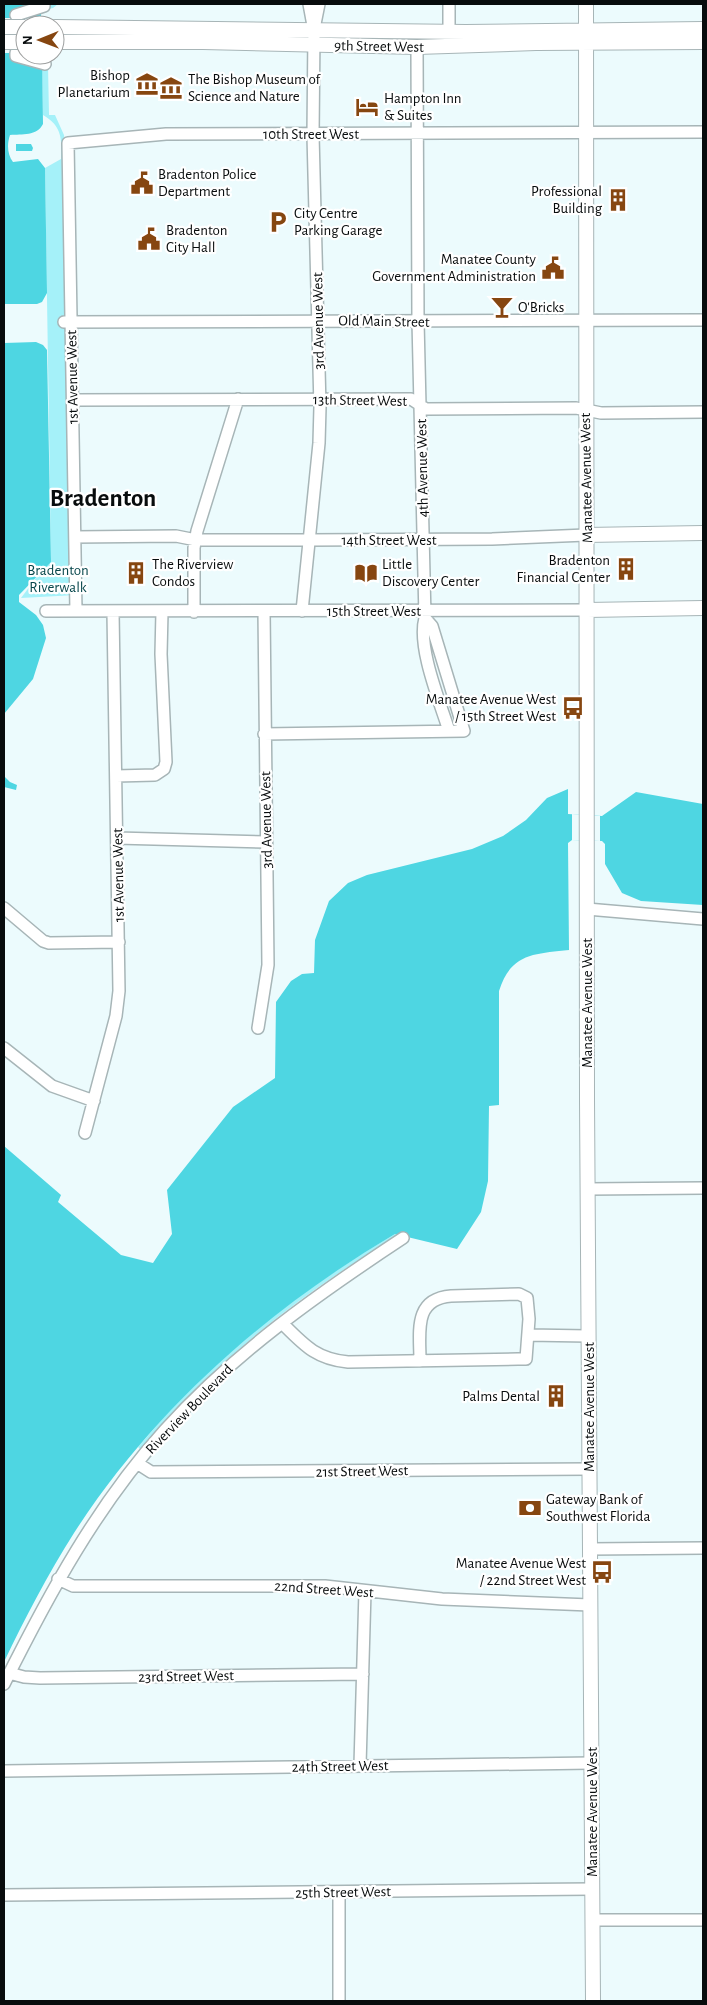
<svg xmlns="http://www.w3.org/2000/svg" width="707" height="2005" viewBox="0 0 707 2005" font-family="'Alegreya Sans',sans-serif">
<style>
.green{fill:#a5f1f9}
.water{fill:#4ed6e2}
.pier{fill:#ecfbfd}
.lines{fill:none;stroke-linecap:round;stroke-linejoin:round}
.minor-casing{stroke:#a7b5b7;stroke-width:14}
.major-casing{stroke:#a7b5b7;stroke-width:16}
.minor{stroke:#fff;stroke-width:11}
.major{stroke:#fff;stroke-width:14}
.major-bridge-casing{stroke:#a7b5b7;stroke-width:16;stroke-linecap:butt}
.major-bridge{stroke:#fff;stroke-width:14}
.labels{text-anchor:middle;stroke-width:4.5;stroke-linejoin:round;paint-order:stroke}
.street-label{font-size:15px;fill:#080c0d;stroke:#fff}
.poi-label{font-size:15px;fill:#080c0d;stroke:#fff;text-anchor:start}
.park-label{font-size:15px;fill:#08474c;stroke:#fff}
.town-label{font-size:25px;font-weight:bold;fill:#080c0d;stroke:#fff}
</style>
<rect width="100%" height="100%" fill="#ecfbfd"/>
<path class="green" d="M41,4H58L53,8L39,11L25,25V55L48,65L49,115H55L64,135L65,144L76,595L21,598L51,558L45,168L61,159C62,139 62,126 43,115L42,69L18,62L14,13Z
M395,1234L399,1235C328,1277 262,1325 202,1383C181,1404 161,1427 141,1450L138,1447C157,1426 176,1402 197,1382C258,1325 323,1276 395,1234Z"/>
<path class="water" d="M4,4H41V18L25,25V55H42L43,124C37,136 22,134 10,135C7,144 7,154 13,162L38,159L45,168L47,293L42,302L37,304H4Z
M16,144H31L33,148L32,151H16Z
M36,342L43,345L47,350L51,562L19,595V602L36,615L43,625L46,638L33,679L4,714V343Z
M4,776L10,782L17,785L16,790L4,787Z
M568,789V814L602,816L636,792L703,804V905L641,901L622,893L605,864V844L602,841L572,840L568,843L569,950C534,954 511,953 499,991V1105L489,1106L488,1181L481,1212L457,1249L395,1234C268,1309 155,1408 74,1533C48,1574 25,1618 4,1662V1146L61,1195L58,1202L121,1255L153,1263L172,1234L167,1190L233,1107L275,1078L276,1002L291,981L302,974L314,973L315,940L329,901L348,883L367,875L472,849L503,836L526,820L547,798Z"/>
<path class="pier" d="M4,18H44L42,21L32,22V25H25V53H4Z
M572,814L600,816V841L572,840Z"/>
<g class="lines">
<defs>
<path id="minor" d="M16,15L44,6V4
M315,24L319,4
M449,31V4
M417,47L418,321L425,618C417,647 440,702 449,731
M16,53V56L45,64
M64,322L703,320
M73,400L411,399L426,409L576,408L601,413L703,412
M75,537L176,536L196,540H309L492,539L586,535
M46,611L587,610
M76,611L68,143L166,134L703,132
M302,611L319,443L320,407L313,135L314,31L309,4
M194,612V548L197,531L238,399
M264,734L464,731L432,626L425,618
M116,776L155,775L164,769L166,762L161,654L162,612
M117,838L266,842
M4,908L43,941L49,943L119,942
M587,909L703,919
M258,1028L268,965L264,611
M4,1048L52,1086L94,1101
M85,1133L116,1016L119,991L113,612
M588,1189L703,1188
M282,1323C304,1345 316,1359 348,1362L518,1359H526L529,1319L527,1298L519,1294L451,1296C413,1299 420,1332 420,1361
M528,1335L588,1336
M137,1463L151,1472L589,1469
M590,1549L703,1548
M58,1579L73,1586H325L442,1599L590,1605
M9,1673L24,1677L40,1678L363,1674
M4,1684C49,1594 97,1505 165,1430C234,1353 318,1294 403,1238
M360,1765L365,1591
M4,1771L591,1763
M4,1895L592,1889
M593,1920H703
M339,2001V1892"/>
<path id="major" d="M586,4L587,1100L593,2001
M55,27L466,32L703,29
M55,42H203L417,47L536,43L703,42
M586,535L703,533
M587,610L703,608"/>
</defs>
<use href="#minor" class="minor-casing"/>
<use href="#major" class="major-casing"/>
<use href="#minor" class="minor"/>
<use href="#major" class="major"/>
<defs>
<path id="major-bridge" d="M4,27H25
M4,42H25"/>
</defs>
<use href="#major-bridge" class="major-bridge-casing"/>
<use href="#major-bridge" class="major-bridge"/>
</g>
<defs>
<symbol id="museum-bare" viewBox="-9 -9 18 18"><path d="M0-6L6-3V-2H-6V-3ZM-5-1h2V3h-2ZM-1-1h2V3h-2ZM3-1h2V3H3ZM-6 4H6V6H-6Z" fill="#864610" stroke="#fff" stroke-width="2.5" paint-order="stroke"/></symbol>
<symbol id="hotel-bare" viewBox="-9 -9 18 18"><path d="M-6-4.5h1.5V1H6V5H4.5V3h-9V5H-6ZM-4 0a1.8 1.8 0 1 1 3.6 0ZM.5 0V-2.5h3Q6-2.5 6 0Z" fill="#864610" stroke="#fff" stroke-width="2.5" paint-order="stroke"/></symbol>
<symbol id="civic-bare" viewBox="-9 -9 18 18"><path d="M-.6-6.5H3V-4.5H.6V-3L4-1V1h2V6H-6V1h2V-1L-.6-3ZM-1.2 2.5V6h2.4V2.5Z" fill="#864610" stroke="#fff" stroke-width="2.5" paint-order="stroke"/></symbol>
<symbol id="building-bare" viewBox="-9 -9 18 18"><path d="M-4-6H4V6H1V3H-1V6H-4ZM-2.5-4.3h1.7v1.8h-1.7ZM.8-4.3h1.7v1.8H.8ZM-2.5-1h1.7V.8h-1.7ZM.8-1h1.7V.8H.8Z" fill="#864610" stroke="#fff" stroke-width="2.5" paint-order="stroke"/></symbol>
<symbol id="parking-bare" viewBox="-9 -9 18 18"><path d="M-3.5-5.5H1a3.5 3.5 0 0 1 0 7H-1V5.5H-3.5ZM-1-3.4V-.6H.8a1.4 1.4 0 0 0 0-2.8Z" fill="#864610" stroke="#fff" stroke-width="2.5" paint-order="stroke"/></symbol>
<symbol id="bar-bare" viewBox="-9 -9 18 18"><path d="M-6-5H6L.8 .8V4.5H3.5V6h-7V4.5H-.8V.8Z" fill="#864610" stroke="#fff" stroke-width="2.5" paint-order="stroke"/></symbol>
<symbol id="library-bare" viewBox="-9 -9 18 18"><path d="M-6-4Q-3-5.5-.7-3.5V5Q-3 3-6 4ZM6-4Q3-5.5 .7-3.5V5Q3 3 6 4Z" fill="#864610" stroke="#fff" stroke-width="2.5" paint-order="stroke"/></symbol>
<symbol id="bus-bare" viewBox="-9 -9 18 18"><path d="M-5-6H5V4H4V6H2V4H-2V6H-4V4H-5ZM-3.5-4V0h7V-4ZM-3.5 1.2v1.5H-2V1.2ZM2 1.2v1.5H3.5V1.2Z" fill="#864610" stroke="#fff" stroke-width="2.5" paint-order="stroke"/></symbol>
<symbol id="bank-bare" viewBox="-9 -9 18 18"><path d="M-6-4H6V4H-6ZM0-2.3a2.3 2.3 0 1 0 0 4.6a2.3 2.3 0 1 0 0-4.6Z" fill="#864610" stroke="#fff" stroke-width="2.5" paint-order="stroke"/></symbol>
</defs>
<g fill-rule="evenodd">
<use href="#museum-bare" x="131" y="68" width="32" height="32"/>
<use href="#museum-bare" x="155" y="72" width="32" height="32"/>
<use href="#hotel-bare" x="351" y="91" width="32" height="32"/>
<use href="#civic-bare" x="126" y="167" width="32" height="32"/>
<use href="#building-bare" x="602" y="184" width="32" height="32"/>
<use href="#parking-bare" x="262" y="206" width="32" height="32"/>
<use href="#civic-bare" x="133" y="223" width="32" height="32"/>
<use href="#civic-bare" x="537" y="252" width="32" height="32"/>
<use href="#bar-bare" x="486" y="291" width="32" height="32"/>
<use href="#building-bare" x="610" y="553" width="32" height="32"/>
<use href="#building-bare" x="120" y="557" width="32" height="32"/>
<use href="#library-bare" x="350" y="557" width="32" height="32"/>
<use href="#bus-bare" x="557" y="692" width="32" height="32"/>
<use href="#building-bare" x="540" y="1380" width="32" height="32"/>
<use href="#bank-bare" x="514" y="1492" width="32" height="32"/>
<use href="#bus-bare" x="586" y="1556" width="32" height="32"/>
</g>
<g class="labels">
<g class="street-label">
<text transform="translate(379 46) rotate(1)" y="5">9th Street West</text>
<text x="311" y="139">10th Street West</text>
<text transform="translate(318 321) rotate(-91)" y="5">3rd Avenue West</text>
<text transform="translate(384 321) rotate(1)" y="5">Old Main Street</text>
<text transform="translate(72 377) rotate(-91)" y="5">1st Avenue West</text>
<text transform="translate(360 400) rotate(1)" y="5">13th Street West</text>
<text transform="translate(422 468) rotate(-91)" y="5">4th Avenue West</text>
<text transform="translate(586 478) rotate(-91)" y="5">Manatee Avenue West</text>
<text x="389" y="545">14th Street West</text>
<text x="374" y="616">15th Street West</text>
<text transform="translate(266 820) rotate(-91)" y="5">3rd Avenue West</text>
<text transform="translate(118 875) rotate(-91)" y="5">1st Avenue West</text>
<text transform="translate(587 1003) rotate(-90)" y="5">Manatee Avenue West</text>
<text transform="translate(589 1407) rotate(-90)" y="5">Manatee Avenue West</text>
<text transform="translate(189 1409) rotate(-46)" y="5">Riverview Boulevard</text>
<text transform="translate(362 1471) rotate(-1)" y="5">21st Street West</text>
<text transform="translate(324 1589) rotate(4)" y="5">22nd Street West</text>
<text transform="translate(186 1676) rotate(-1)" y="5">23rd Street West</text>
<text transform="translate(340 1766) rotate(-1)" y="5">24th Street West</text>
<text transform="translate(592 1812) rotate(-90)" y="5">Manatee Avenue West</text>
<text transform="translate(343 1892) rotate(-1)" y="5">25th Street West</text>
</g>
<g class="poi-label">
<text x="130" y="80" text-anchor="end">Bishop<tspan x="130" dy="17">Planetarium</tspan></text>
<text x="188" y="84">The Bishop Museum of<tspan x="188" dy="17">Science and Nature</tspan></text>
<text x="384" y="103">Hampton Inn<tspan x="384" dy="17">&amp; Suites</tspan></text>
<text x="158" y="179">Bradenton Police<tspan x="158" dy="17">Department</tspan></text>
<text x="602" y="196" text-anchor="end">Professional<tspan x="602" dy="17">Building</tspan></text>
<text x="294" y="218">City Centre<tspan x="294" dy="17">Parking Garage</tspan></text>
<text x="166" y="235">Bradenton<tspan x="166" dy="17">City Hall</tspan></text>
<text x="536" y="264" text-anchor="end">Manatee County<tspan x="536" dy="17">Government Administration</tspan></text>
<text x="518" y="312">O'Bricks</text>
<text x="610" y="565" text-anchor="end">Bradenton<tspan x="610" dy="17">Financial Center</tspan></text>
<text x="152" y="569">The Riverview<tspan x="152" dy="17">Condos</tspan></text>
<text x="382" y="569">Little<tspan x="382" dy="17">Discovery Center</tspan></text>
<text x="556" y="704" text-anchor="end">Manatee Avenue West<tspan x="556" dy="17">/ 15th Street West</tspan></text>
<text x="540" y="1401" text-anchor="end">Palms Dental</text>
<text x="546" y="1504">Gateway Bank of<tspan x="546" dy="17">Southwest Florida</tspan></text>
<text x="586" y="1568" text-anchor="end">Manatee Avenue West<tspan x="586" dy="17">/ 22nd Street West</tspan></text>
</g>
<g class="park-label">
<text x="58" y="575">Bradenton<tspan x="58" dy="17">Riverwalk</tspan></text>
</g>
<g class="town-label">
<text x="103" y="506">Bradenton</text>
</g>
</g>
<rect width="707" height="2005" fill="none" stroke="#080c0d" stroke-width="10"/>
<g transform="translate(40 40) rotate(269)"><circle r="24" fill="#ffffff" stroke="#9c9e9e"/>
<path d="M0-4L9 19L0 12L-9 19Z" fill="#864610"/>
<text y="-8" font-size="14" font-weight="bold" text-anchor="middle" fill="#080c0d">N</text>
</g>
</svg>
